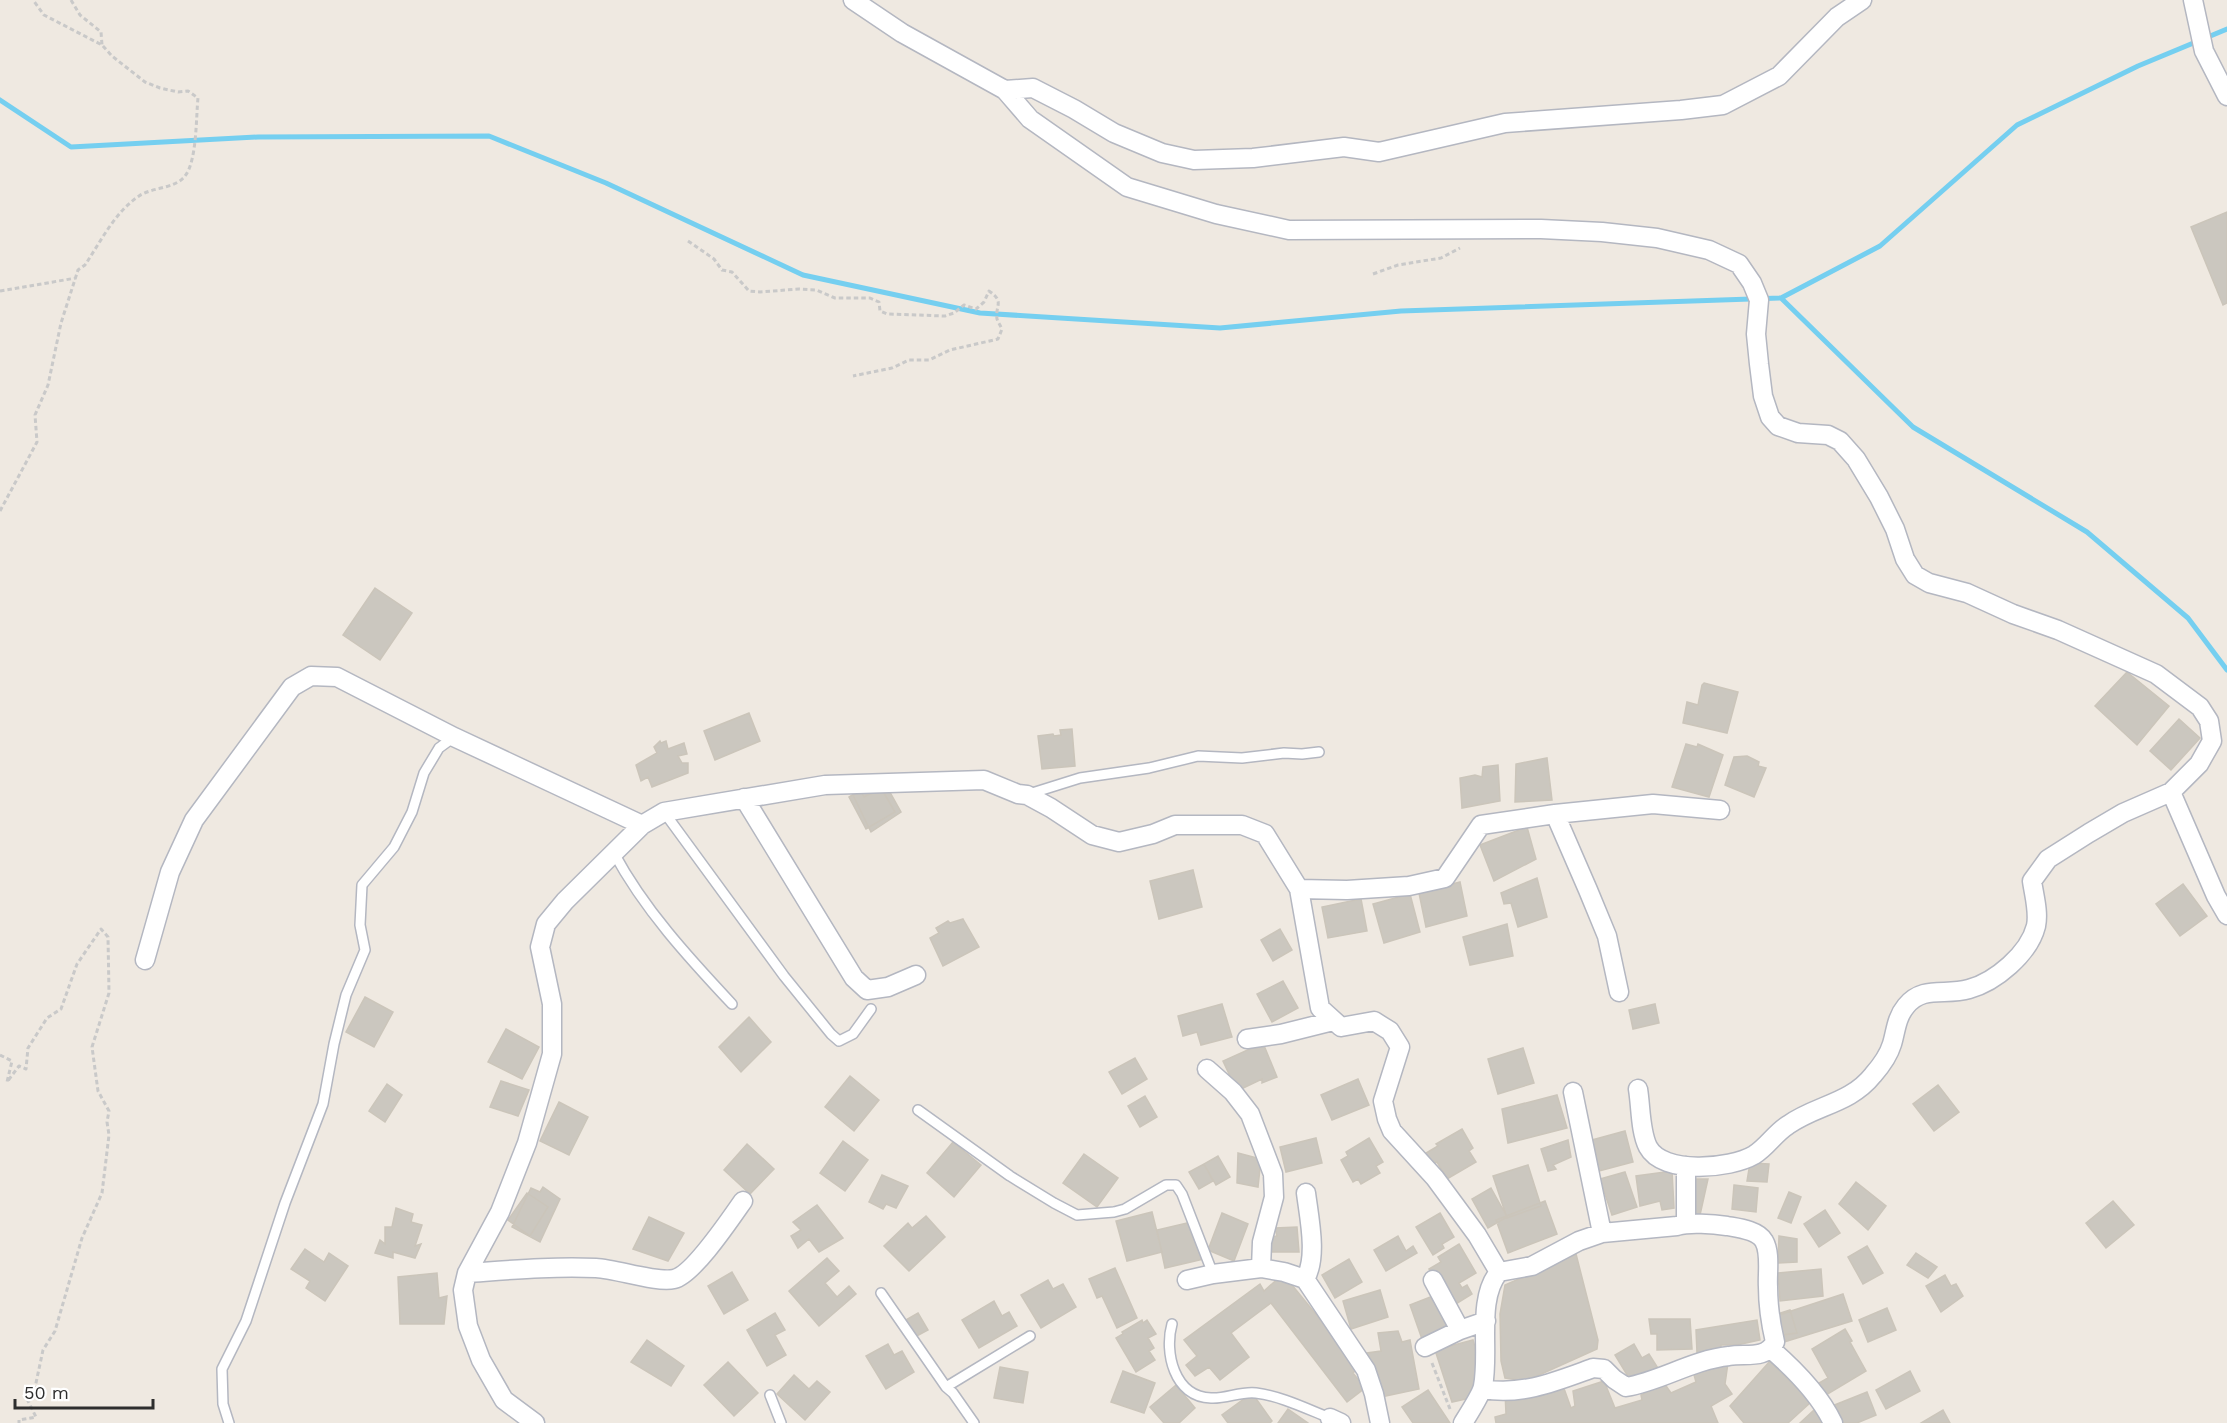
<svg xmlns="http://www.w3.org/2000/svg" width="2227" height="1423" viewBox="0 0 2227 1423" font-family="'Work Sans',sans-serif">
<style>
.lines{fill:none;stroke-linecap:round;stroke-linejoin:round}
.stream{stroke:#75cff0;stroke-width:5}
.building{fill:#cbc7bf;stroke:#cbc5ba;stroke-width:1.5}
.lane-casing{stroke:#b4b7c1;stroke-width:12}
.street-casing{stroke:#b4b7c1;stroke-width:21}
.path{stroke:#c9c9c9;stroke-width:3;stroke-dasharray:4.5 3;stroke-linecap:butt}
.lane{stroke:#fff;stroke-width:9}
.street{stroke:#fff;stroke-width:18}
</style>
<rect width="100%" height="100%" fill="#efe9e1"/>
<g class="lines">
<path class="stream" d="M0,100L71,147L258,137L489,136L606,183L803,275L980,313L1220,328L1401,311L1781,298L1880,246L2017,125L2138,66L2227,29
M1781,298L1913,427L2087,532L2188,618L2227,670"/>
</g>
<path class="building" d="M2227,212V303L2223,305L2191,227Z
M375,588L412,613L380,660L343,635Z
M2127,672L2169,706L2137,745L2095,706Z
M1704,683L1738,692L1727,733L1683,723L1687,702L1698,705L1702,685Z
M749,713L760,741L715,760L704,731Z
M2179,719L2200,738L2171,770L2150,751Z
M1072,729L1075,766L1042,769L1038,736L1053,734L1054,736L1061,735L1060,730Z
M660,741L661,743L666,741L668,749L684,743L687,754L678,756L682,763H688V773L652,787L648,777L641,781L636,765L657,753L654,747Z
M1686,744L1697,747L1698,744L1723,755L1709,797L1672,787Z
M1747,756L1759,762L1758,766L1766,768L1754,797L1725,785L1734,757Z
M1547,758L1552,800L1515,802L1516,764Z
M1498,765L1500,801L1462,808L1460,778L1475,775L1482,777L1483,767Z
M886,785L901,812L871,832L853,795L868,786L871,794Z
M881,788L895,812L866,829L849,797L860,790L864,797Z
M1527,827L1536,859L1494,881L1480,845Z
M1193,870L1202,907L1159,919L1150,881Z
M1537,878L1547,917L1518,927L1511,903L1504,904L1501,893Z
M1460,882L1467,916L1426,927L1419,893Z
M2183,884L2207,916L2180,936L2156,904Z
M1410,894L1420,932L1384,943L1373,904Z
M1361,899L1367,931L1328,938L1322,907Z
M963,919L979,947L943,966L930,938L939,933L936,928L948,921L950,923Z
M1507,924L1513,956L1470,965L1463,937Z
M1280,929L1292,950L1273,961L1261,940Z
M1283,981L1298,1008L1272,1022L1257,994Z
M365,997L393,1012L374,1047L346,1032Z
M1222,1004L1232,1037L1201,1045L1197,1032L1183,1036L1178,1016Z
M1655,1004L1659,1023L1633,1029L1629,1010Z
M749,1017L771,1042L741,1072L719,1047Z
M506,1029L539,1047L522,1079L488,1062Z
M1263,1043L1277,1077L1262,1083V1079L1237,1091L1223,1061Z
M1523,1048L1534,1083L1498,1094L1488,1059Z
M1135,1058L1147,1079L1122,1094L1109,1072Z
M850,1076L879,1100L854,1131L825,1107Z
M1358,1079L1369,1105L1332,1120L1321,1095Z
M501,1081L529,1090L518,1116L490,1107Z
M387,1084L402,1095L385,1122L369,1111Z
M1938,1085L1959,1112L1934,1131L1913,1104Z
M1557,1095L1567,1128L1508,1143L1502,1109Z
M1145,1096L1157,1117L1140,1127L1128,1106Z
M559,1102L588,1117L569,1155L540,1141Z
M1462,1129L1473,1148L1469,1151L1476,1162L1447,1179L1437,1162L1432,1165L1426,1153L1438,1146L1436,1144Z
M1625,1131L1633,1162L1595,1172L1588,1141Z
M1316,1138L1322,1163L1286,1172L1280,1147Z
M1369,1138L1383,1162L1376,1166L1380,1173L1361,1184L1358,1179L1353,1182L1341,1160L1348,1156L1346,1152Z
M1568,1140L1571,1157L1553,1165L1556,1169L1548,1171L1541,1149Z
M843,1141L868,1160L845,1191L820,1173Z
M953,1142L981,1165L954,1197L927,1173Z
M747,1144L774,1169L750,1194L724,1170Z
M1238,1153L1261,1159L1258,1187L1237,1183Z
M1084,1154L1118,1178L1097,1207L1063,1183Z
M1218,1156L1230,1177L1216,1185L1204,1164Z
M1750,1163L1769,1164L1767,1182L1747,1181Z
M1204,1164L1213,1181L1199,1189L1189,1172Z
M1528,1165L1541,1206L1507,1218L1493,1176Z
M1672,1171L1674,1208L1662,1210L1660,1201L1640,1206L1636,1176Z
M1625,1172L1637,1207L1612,1215L1600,1179Z
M882,1175L908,1186L896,1208L886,1204L883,1209L869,1202Z
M1692,1179H1708L1700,1215L1685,1211Z
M1856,1182L1886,1206L1868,1230L1839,1204Z
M1734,1185L1758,1188L1756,1212L1732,1209Z
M543,1187L560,1199L540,1242L512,1227L531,1188L540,1192Z
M1491,1188L1507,1217L1488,1228L1472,1199Z
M1789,1192L1801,1197L1791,1223L1778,1218Z
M527,1193L548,1207L530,1236L508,1220Z
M1545,1201L1557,1234L1508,1253L1496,1220Z
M2113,1201L2134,1225L2106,1248L2086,1223Z
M817,1205L843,1238L819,1252L809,1239L798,1248L791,1236L801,1230L793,1222Z
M396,1208L413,1214L411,1222L422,1225L415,1246L421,1244L415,1258L393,1252V1258L375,1253L380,1240L385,1244V1227H392Z
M1825,1210L1840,1233L1819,1247L1804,1224Z
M1152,1212L1162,1252L1127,1261L1116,1221Z
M1222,1213L1248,1224L1234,1261L1208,1250Z
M1440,1213L1454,1237L1442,1244L1444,1248L1433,1255L1416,1227Z
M926,1216L945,1237L909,1271L884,1246L908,1223L912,1228Z
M649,1217L684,1233L668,1261L633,1249Z
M1196,1221L1204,1259L1165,1268L1157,1230Z
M1297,1227L1299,1252H1270L1271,1237L1277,1236L1275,1228Z
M1398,1236L1406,1251L1413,1246L1417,1253L1386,1271L1374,1250Z
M1779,1236L1797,1239V1262L1778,1263Z
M1459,1244L1476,1273L1459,1283L1462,1288L1467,1285L1472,1294L1451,1307L1429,1269L1441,1262L1438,1257Z
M1867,1246L1883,1273L1863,1284L1848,1257Z
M305,1249L324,1262L329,1253L348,1266L325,1301L306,1288L310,1281L291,1269Z
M1916,1253L1937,1267L1928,1278L1907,1265Z
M1576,1254L1598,1340L1597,1349L1526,1381L1505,1378L1501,1361L1500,1314L1505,1285Z
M827,1258L839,1271L825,1283L837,1297L849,1286L856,1294L819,1326L789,1291Z
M1349,1259L1362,1282L1335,1298L1322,1275Z
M1115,1268L1137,1318L1117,1328L1102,1296L1097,1298L1089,1279Z
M1821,1269L1823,1296L1780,1301L1778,1273Z
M732,1272L748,1300L724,1314L708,1286Z
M437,1273L439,1298L447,1296L444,1324H400L398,1277Z
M1283,1274L1359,1367L1353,1373L1365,1388L1347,1402L1271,1303L1231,1333L1249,1357L1220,1380L1209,1367L1195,1376L1186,1365L1197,1356L1184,1340L1260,1284L1264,1291Z
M1945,1275L1951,1286L1956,1284L1963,1296L1941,1312L1926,1286Z
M1048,1280L1053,1289L1063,1284L1076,1307L1041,1328L1021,1295Z
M1380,1290L1388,1317L1351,1329L1343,1301Z
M1438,1294L1451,1328L1422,1339L1410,1305Z
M1843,1294L1852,1321L1784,1342L1776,1316Z
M994,1301L1002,1316L1009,1312L1017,1326L979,1348L962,1320Z
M1887,1308L1896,1330L1868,1342L1859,1320Z
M1790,1310L1797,1333L1773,1336L1768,1317Z
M775,1313L785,1330L775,1335L786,1355L767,1366L747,1330Z
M918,1313L928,1330L913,1338L904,1321Z
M1649,1319H1690L1692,1349L1657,1350V1334H1651Z
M1142,1320L1143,1323L1147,1320L1156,1334L1148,1338L1154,1348L1149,1351L1155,1360L1136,1372L1116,1338L1123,1334L1122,1332Z
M1757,1320L1760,1340L1737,1345H1721V1351L1697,1353L1696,1330Z
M1845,1329L1852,1341L1850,1342L1866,1371L1826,1395L1819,1383L1828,1378L1812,1349Z
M1398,1331L1402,1342L1410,1340L1419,1389L1376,1398L1367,1353L1381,1351L1378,1333Z
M647,1340L684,1366L671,1386L631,1362Z
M1473,1340L1481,1368L1470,1398L1452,1402L1435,1350Z
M888,1344L894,1355L902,1351L914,1372L886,1389L866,1356Z
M1634,1344L1642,1358L1649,1354L1661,1373L1635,1388L1615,1355Z
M1770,1361L1811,1402L1788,1423H1744L1730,1406Z
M728,1362L758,1393L734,1416L704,1385Z
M1728,1363L1725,1384L1732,1394L1711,1406L1718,1423H1496L1495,1417L1506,1414L1505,1392L1561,1380L1571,1408L1575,1406L1573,1391L1604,1381L1615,1408L1642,1400L1641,1395L1664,1383L1671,1393L1696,1382L1693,1371Z
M1000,1367L1028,1372L1023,1403L994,1398Z
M1123,1371L1155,1383L1144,1413L1111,1402Z
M1910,1371L1920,1391L1886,1409L1876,1390Z
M794,1375L809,1389L817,1381L830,1392L805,1420L777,1394Z
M1176,1385L1195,1408L1179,1423H1164L1150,1407Z
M1428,1390L1450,1423H1413L1402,1407Z
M1867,1392L1876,1415L1857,1423H1839L1832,1406Z
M1252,1393L1272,1421L1270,1423H1228L1222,1415Z
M1288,1409L1308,1423H1278Z
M1815,1409L1826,1423H1800Z
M1943,1410L1950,1423H1921Z"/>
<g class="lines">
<defs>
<path id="lane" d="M1029,794L1080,778L1149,768L1198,756L1242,758L1284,753L1302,754L1319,752
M664,812L784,976L831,1034L839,1041L853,1034L871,1009
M614,853C644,909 688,957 732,1004
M918,1110L1010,1176L1054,1203L1077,1215L1114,1212L1125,1209L1166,1185H1176L1182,1194L1213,1274
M881,1293L946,1387L953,1393L974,1423
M1172,1324C1164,1352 1174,1397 1211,1398C1226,1399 1241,1391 1256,1393C1281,1396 1307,1409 1330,1418
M946,1387L1030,1336
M770,1395L781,1423
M229,1423L223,1404L222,1369L246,1321L285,1203L323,1104L334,1044L346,995L365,950L360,925L362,885L394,847L412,812L424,773L439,748L454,737"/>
<path id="street" d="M853,0L902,33L1005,90L1030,119L1127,187L1216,214L1289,230L1541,229L1602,232L1657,238L1709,250L1739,264L1752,283L1759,300L1756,334L1759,364L1763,396L1770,417L1778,426L1798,433L1828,435L1840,441L1856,459L1879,497L1895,529L1905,559L1915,575L1929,583L1967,593L2013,614L2058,630L2156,674L2200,707L2209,721L2212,741L2199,764L2171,792L2123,813L2089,833L2048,859L2032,881C2034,895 2039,912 2036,926C2029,954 1995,982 1969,989C1945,996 1923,985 1906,1006C1896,1018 1896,1031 1892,1044C1889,1054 1880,1067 1873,1075C1850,1104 1816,1105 1788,1125C1775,1133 1767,1147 1754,1155C1730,1169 1663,1175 1648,1147C1640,1131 1641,1107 1638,1089
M2193,0L2204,51L2227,96
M1005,90L1033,88L1074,109L1114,133L1162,153L1194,160L1253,158L1344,147L1379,152L1505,123L1681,110L1723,105L1779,76L1837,17L1862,0
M2171,792L2216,896L2227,915
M744,798L854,978L867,990L888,987L916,975
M1555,814L1588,890L1607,936L1619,992
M1299,889L1347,890L1409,886L1445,878L1481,825L1555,814L1653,804L1720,810
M145,960L170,872L194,820L292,687L311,676L337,677L454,737L642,825
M1247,1039L1281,1034L1333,1021
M1207,1069L1233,1092L1250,1114L1273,1174L1274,1197L1262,1242L1261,1268
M1573,1092L1602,1233
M1686,1223V1166
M467,1273C510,1270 553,1266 596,1268C617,1269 656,1283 674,1279C693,1275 731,1218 743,1201
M1305,1279C1318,1258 1309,1217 1306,1193
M1187,1280L1213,1274L1261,1268L1284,1272L1305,1279L1366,1370L1374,1394L1380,1423
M1433,1280L1460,1330
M1425,1347L1460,1330L1486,1321
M1771,1349C1794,1369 1820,1395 1833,1423
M1330,1418L1341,1423
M535,1423L504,1400L481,1360L468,1326L463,1290L467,1273L500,1212L527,1143L552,1054V1004L540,947L546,924L565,901L642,825L664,812L825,785L984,780L1018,794L1027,795L1051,808L1092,835L1119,842L1153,834L1175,825H1242L1265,834L1299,889L1320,1008L1341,1027L1374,1021L1390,1031L1400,1047L1383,1101L1387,1119L1392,1131L1435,1178L1477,1235L1499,1272
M1463,1423C1468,1415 1482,1393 1483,1386C1490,1352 1476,1299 1499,1272L1532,1266L1579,1241L1602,1233L1677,1226C1688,1222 1714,1224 1727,1226C1738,1228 1758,1230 1764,1241C1771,1253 1767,1274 1768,1287C1768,1305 1771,1325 1775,1342C1765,1360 1746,1353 1729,1356C1692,1360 1661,1381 1626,1387L1614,1379L1604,1369L1593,1368C1557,1381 1522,1396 1483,1389"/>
</defs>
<use href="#lane" class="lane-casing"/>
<use href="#street" class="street-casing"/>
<path class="path" d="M71,0L80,15L101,32L102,45
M688,241L714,259L722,270L732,272L749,291L760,292L799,289L816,290L835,298H870L879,302L880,311L887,314L945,316L954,313L964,305L976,309L984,302L989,291C1005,302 995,305 997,319C998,322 1000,325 1002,329L998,339L950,350L929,360H909L892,368L853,376
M1373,274L1398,265L1441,258L1460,248
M0,291L76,278
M0,511L37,442L35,415L48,385L61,323L78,270L85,265C101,241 115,212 139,196C152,187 175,189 185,176C197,161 196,117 198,98L188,91L178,92L160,88L145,82L112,56L102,45L44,15L33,0
M0,1055L12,1061L7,1082L19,1066L26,1069L28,1048L47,1018L61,1009L77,964L101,929L108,937L109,993L92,1047L98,1091L109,1111L107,1122L109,1135L102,1193L82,1238L55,1331L43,1350L33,1397L28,1401L36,1417L19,1420V1423
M1432,1363L1450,1409"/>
<use href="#lane" class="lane"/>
<use href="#street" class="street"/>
</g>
<path d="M15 1399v9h138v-9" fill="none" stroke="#2e2e2e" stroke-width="3"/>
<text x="24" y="1399" font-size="18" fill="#2e2e2e" stroke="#ffffff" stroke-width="4.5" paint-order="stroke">50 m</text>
</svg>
